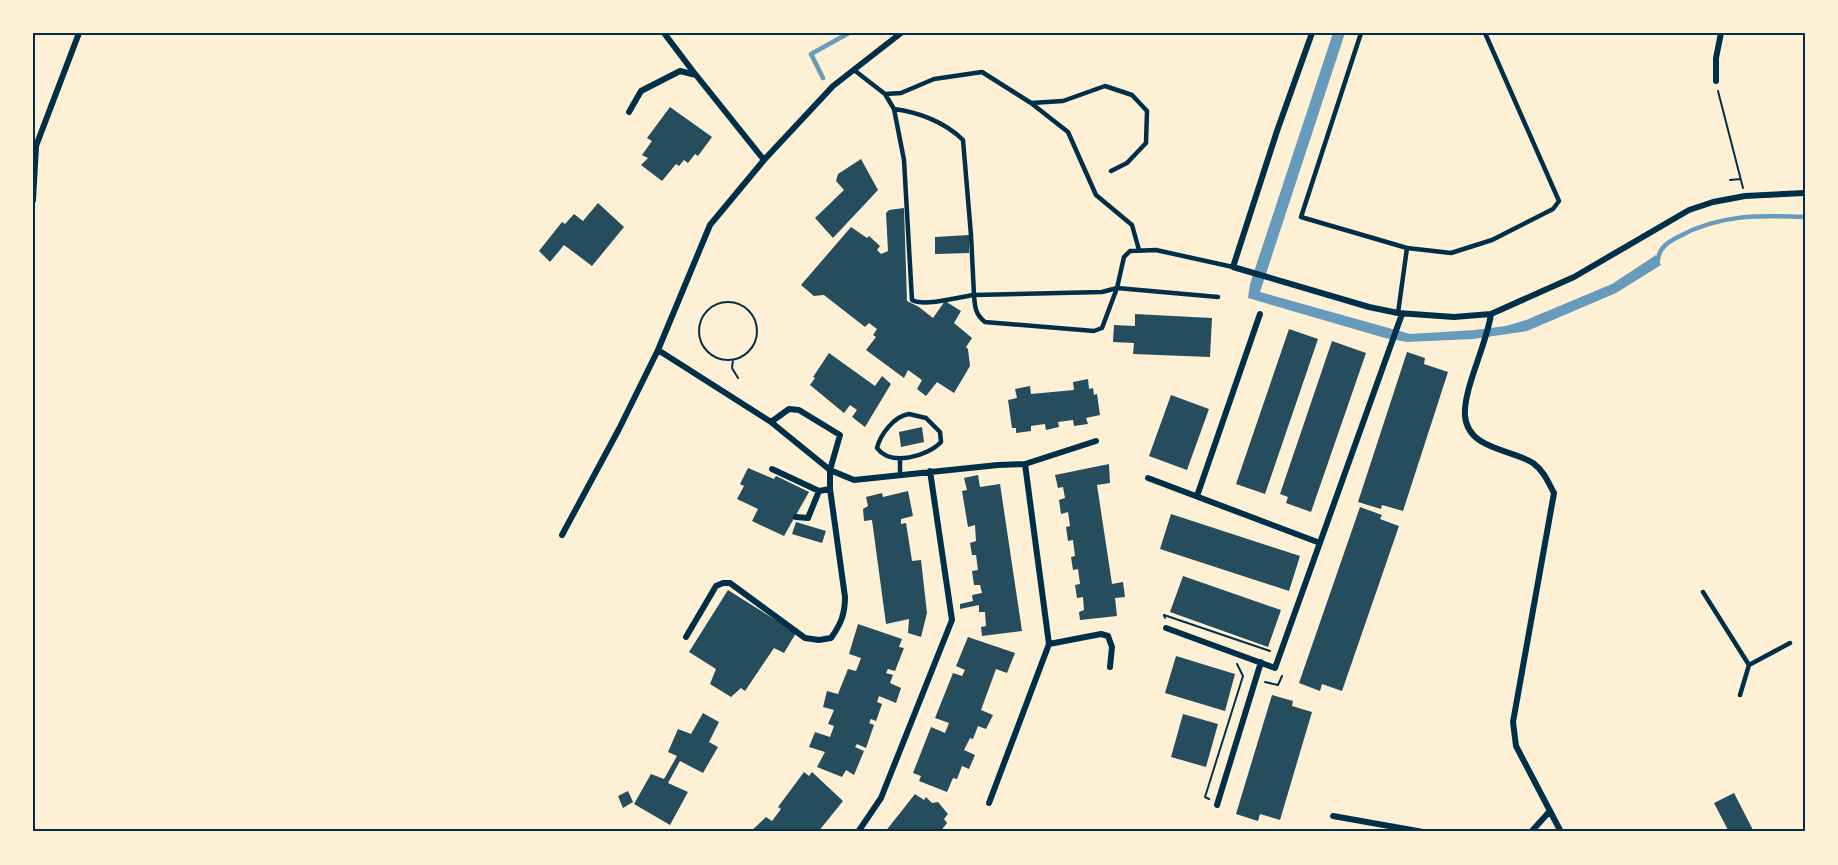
<svg xmlns="http://www.w3.org/2000/svg" width="1838" height="865" viewBox="0 0 1838 865" font-family="Commissioner,sans-serif">
<style>
.water{fill:#669bbc}
.lines{fill:none;stroke-linecap:round;stroke-linejoin:round}
.stream{stroke:#669bbc;stroke-width:4.5}
.building{fill:#264d5e}
.path{stroke:#003049;stroke-width:2}
.service{stroke:#003049;stroke-width:4.5}
.minor{stroke:#003049;stroke-width:6}
.neatline{fill:none;stroke:#003049;stroke-width:2}
</style>
<rect width="100%" height="100%" fill="#fdf0d5"/>
<path class="water" d="M1333,33H1345L1260,292L1410,334L1475,330L1506,326L1526,320L1612,284L1656,255L1661,265L1616,293L1527,331L1473,339L1407,342L1385,338L1248,298L1250,284Z"/>
<g class="lines">
<path class="stream" d="M823,78L811,54L849,33
M1658,260C1659,248 1668,242 1678,237C1719,214 1760,215 1805,217"/>
</g>
<path class="building" d="M670,107L712,137L698,156L695,154L688,163L684,160L679,166L676,164L662,181L641,165L648,158L642,155L652,141L647,138Z
M861,159L878,190L833,238L815,218L844,190L836,181L838,174Z
M598,203L624,227L592,266L564,245L550,262L539,251L562,222L565,224L574,214L583,221Z
M904,208L907,301L919,307L933,318L945,301L961,311L954,323L972,338L966,347L968,349L970,366L954,393L937,382L926,396L917,389L922,380L908,370L904,378L866,350L876,337L873,335L877,329L869,323L865,327L824,295L814,296L801,285L851,227L867,238L869,236L880,246L877,250L881,254L888,251L886,213L889,210Z
M969,235V253L935,254V237Z
M1135,314L1212,318L1210,357L1133,354L1134,343L1113,342L1114,325L1135,326Z
M1289,329L1318,339L1265,494L1236,484Z
M1332,341L1366,353L1311,512L1286,503L1288,497L1280,494Z
M1407,352L1425,358L1424,364L1448,372L1403,511L1382,505L1381,509L1358,502Z
M829,353L875,386L882,376L891,384L865,427L852,417L857,410L850,405L844,413L810,385L815,378L813,377Z
M1088,379L1089,389L1093,388L1094,395L1097,394L1100,415L1086,418L1088,424L1074,426L1073,420L1058,422L1059,427L1046,430L1045,424L1031,426V431L1016,433V428H1012L1008,400L1017,398L1015,389L1030,386L1031,394L1074,390L1073,382Z
M1171,395L1209,409L1187,470L1149,456Z
M922,427L924,442L901,447L899,432Z
M1109,464L1110,483L1097,485L1112,584L1123,582L1125,597L1115,598L1117,616L1080,620L1079,612L1084,610L1083,597L1077,598L1075,585L1080,584L1078,569L1073,570L1071,557L1075,556L1073,540L1068,541L1066,527L1070,526L1068,512L1061,514L1059,500L1065,498L1063,487L1058,488L1055,475Z
M748,468L774,479L776,476L809,492L784,536L752,521L758,509L737,499L744,486L740,484Z
M978,475L980,487L1000,484L1022,631L982,636L981,627L986,626L985,612H979V605L960,609V604L973,601L972,595L982,593L980,585H974L972,571L978,570L976,555H972L970,543L976,541L975,525L968,527L962,491L967,490L964,478Z
M908,491L913,516L901,519V524L906,523L912,561L921,560L927,613L921,637L908,633L909,619L886,624L872,520L864,521L863,509L868,506L866,497L882,493L883,497Z
M1360,507L1382,515L1380,519L1399,526L1342,691L1322,684L1320,691L1299,683Z
M1171,514L1300,556L1289,591L1160,549Z
M796,522L826,531L822,543L792,534Z
M1183,576L1281,610L1268,647L1170,612Z
M728,590L796,633L784,653L774,648L745,691L741,688L731,697L710,684L716,669L689,652Z
M858,624L902,639L899,647L904,648L895,671L888,669L886,673L893,675L890,683L901,688L896,703L879,696L877,702L882,704L876,721L871,719L869,723L874,725L866,748L857,744L855,747L864,751L854,775L846,770L842,777L817,767L825,752L809,747L815,732L830,737L834,726L828,724L834,710L823,707L827,691L838,694L848,669L856,671L861,658L849,654Z
M968,637L1015,653L1007,673L996,669L981,710L993,715L986,729L978,726L973,739L970,738L964,750L975,755L969,769L962,766L957,779L953,778L947,792L919,781L921,776L913,773L931,727L945,733L949,723L935,718L953,673L962,676L965,670L956,666Z
M1176,656L1235,674L1225,711L1165,693Z
M1272,695L1293,701L1292,706L1312,712L1280,820L1260,814L1258,821L1236,814Z
M703,713L719,722L709,742L718,747L703,773L680,761L668,783L688,792L670,825L634,804L651,774L664,779L677,756L668,752L678,729L691,734Z
M1183,714L1218,724L1206,767L1171,757Z
M804,772L809,776L812,772L843,801L818,832H750L766,817L772,821L781,809L778,807Z
M628,791L633,802L623,808L618,796Z
M1734,793L1754,832H1729L1714,803Z
M915,794L924,800L926,797L932,803L938,802L948,814L944,819L947,823L940,832H885Z"/>
<g class="lines">
<path class="path" d="M1718,91L1743,188
M1730,180L1740,179
M699 331a29 29 0 1 1 58 0a29 29 0 1 1-58 0Z
M733,360L732,368L738,378
M1165,618L1164,615L1270,651
M1265,682L1278,685L1282,676
M1209,799L1205,797L1243,676L1237,664"/>
<path class="service" d="M1361,33L1301,217L1407,248L1451,253L1492,240L1553,209L1559,201L1485,33
M854,70L885,94L894,109L904,160L912,300C925,307 958,297 974,295L971,235L963,140C945,122 918,112 894,109
M885,94L901,93L934,79L982,72L1031,103L1068,132L1096,195L1132,225L1139,250
M1031,103L1063,101L1105,86L1132,95L1147,111L1146,143L1127,163L1111,171
M1117,288L1102,328L1094,331L985,322C975,314 975,307 974,295L1102,292Z
M1218,297L1117,288L1124,257L1130,251L1156,250L1233,267
M1398,313L1407,248
M909,414L926,418L940,432L941,442C928,456 891,467 877,448C880,435 894,416 909,414Z
M900,459V474
M1703,592L1749,665
M1740,695L1749,665L1790,643"/>
<path class="minor" d="M664,33L695,74
M1312,33L1277,131L1233,267L1369,307L1398,313L1454,317L1491,314L1574,277L1689,210L1713,202L1745,196L1805,193
M1716,81V58L1721,33
M629,112L641,91L680,71L696,75L764,160
M33,200L36,146L79,33
M1491,314C1487,344 1463,389 1465,416C1468,450 1512,449 1533,463C1544,471 1548,482 1554,493L1513,722L1516,746L1561,832
M658,350L771,422L830,470L854,480L998,465L1025,464L1096,441
M772,469L819,491L830,489
M1148,478L1320,543
M1197,496L1260,314
M796,517L808,518L819,491
M562,535L619,429L658,350L710,225L764,160L833,86L901,33
M1166,628L1275,668L1402,314
M686,637L716,586L723,583H730L805,638L819,640L831,638C841,624 845,614 845,597L830,489V470L840,435L799,410L789,409L771,422
M1049,644L1101,634L1108,636L1112,647L1110,667
M989,803L1049,644L1025,464
M1217,805L1261,662
M1333,816L1423,832
M858,832L881,798L952,620L930,471
M1531,832L1549,812"/>
</g>
<rect width="1838" height="865" fill="none" stroke="#fdf0d5" stroke-width="69"/>
<rect x="34" y="34" width="1770" height="796" class="neatline"/>
</svg>
